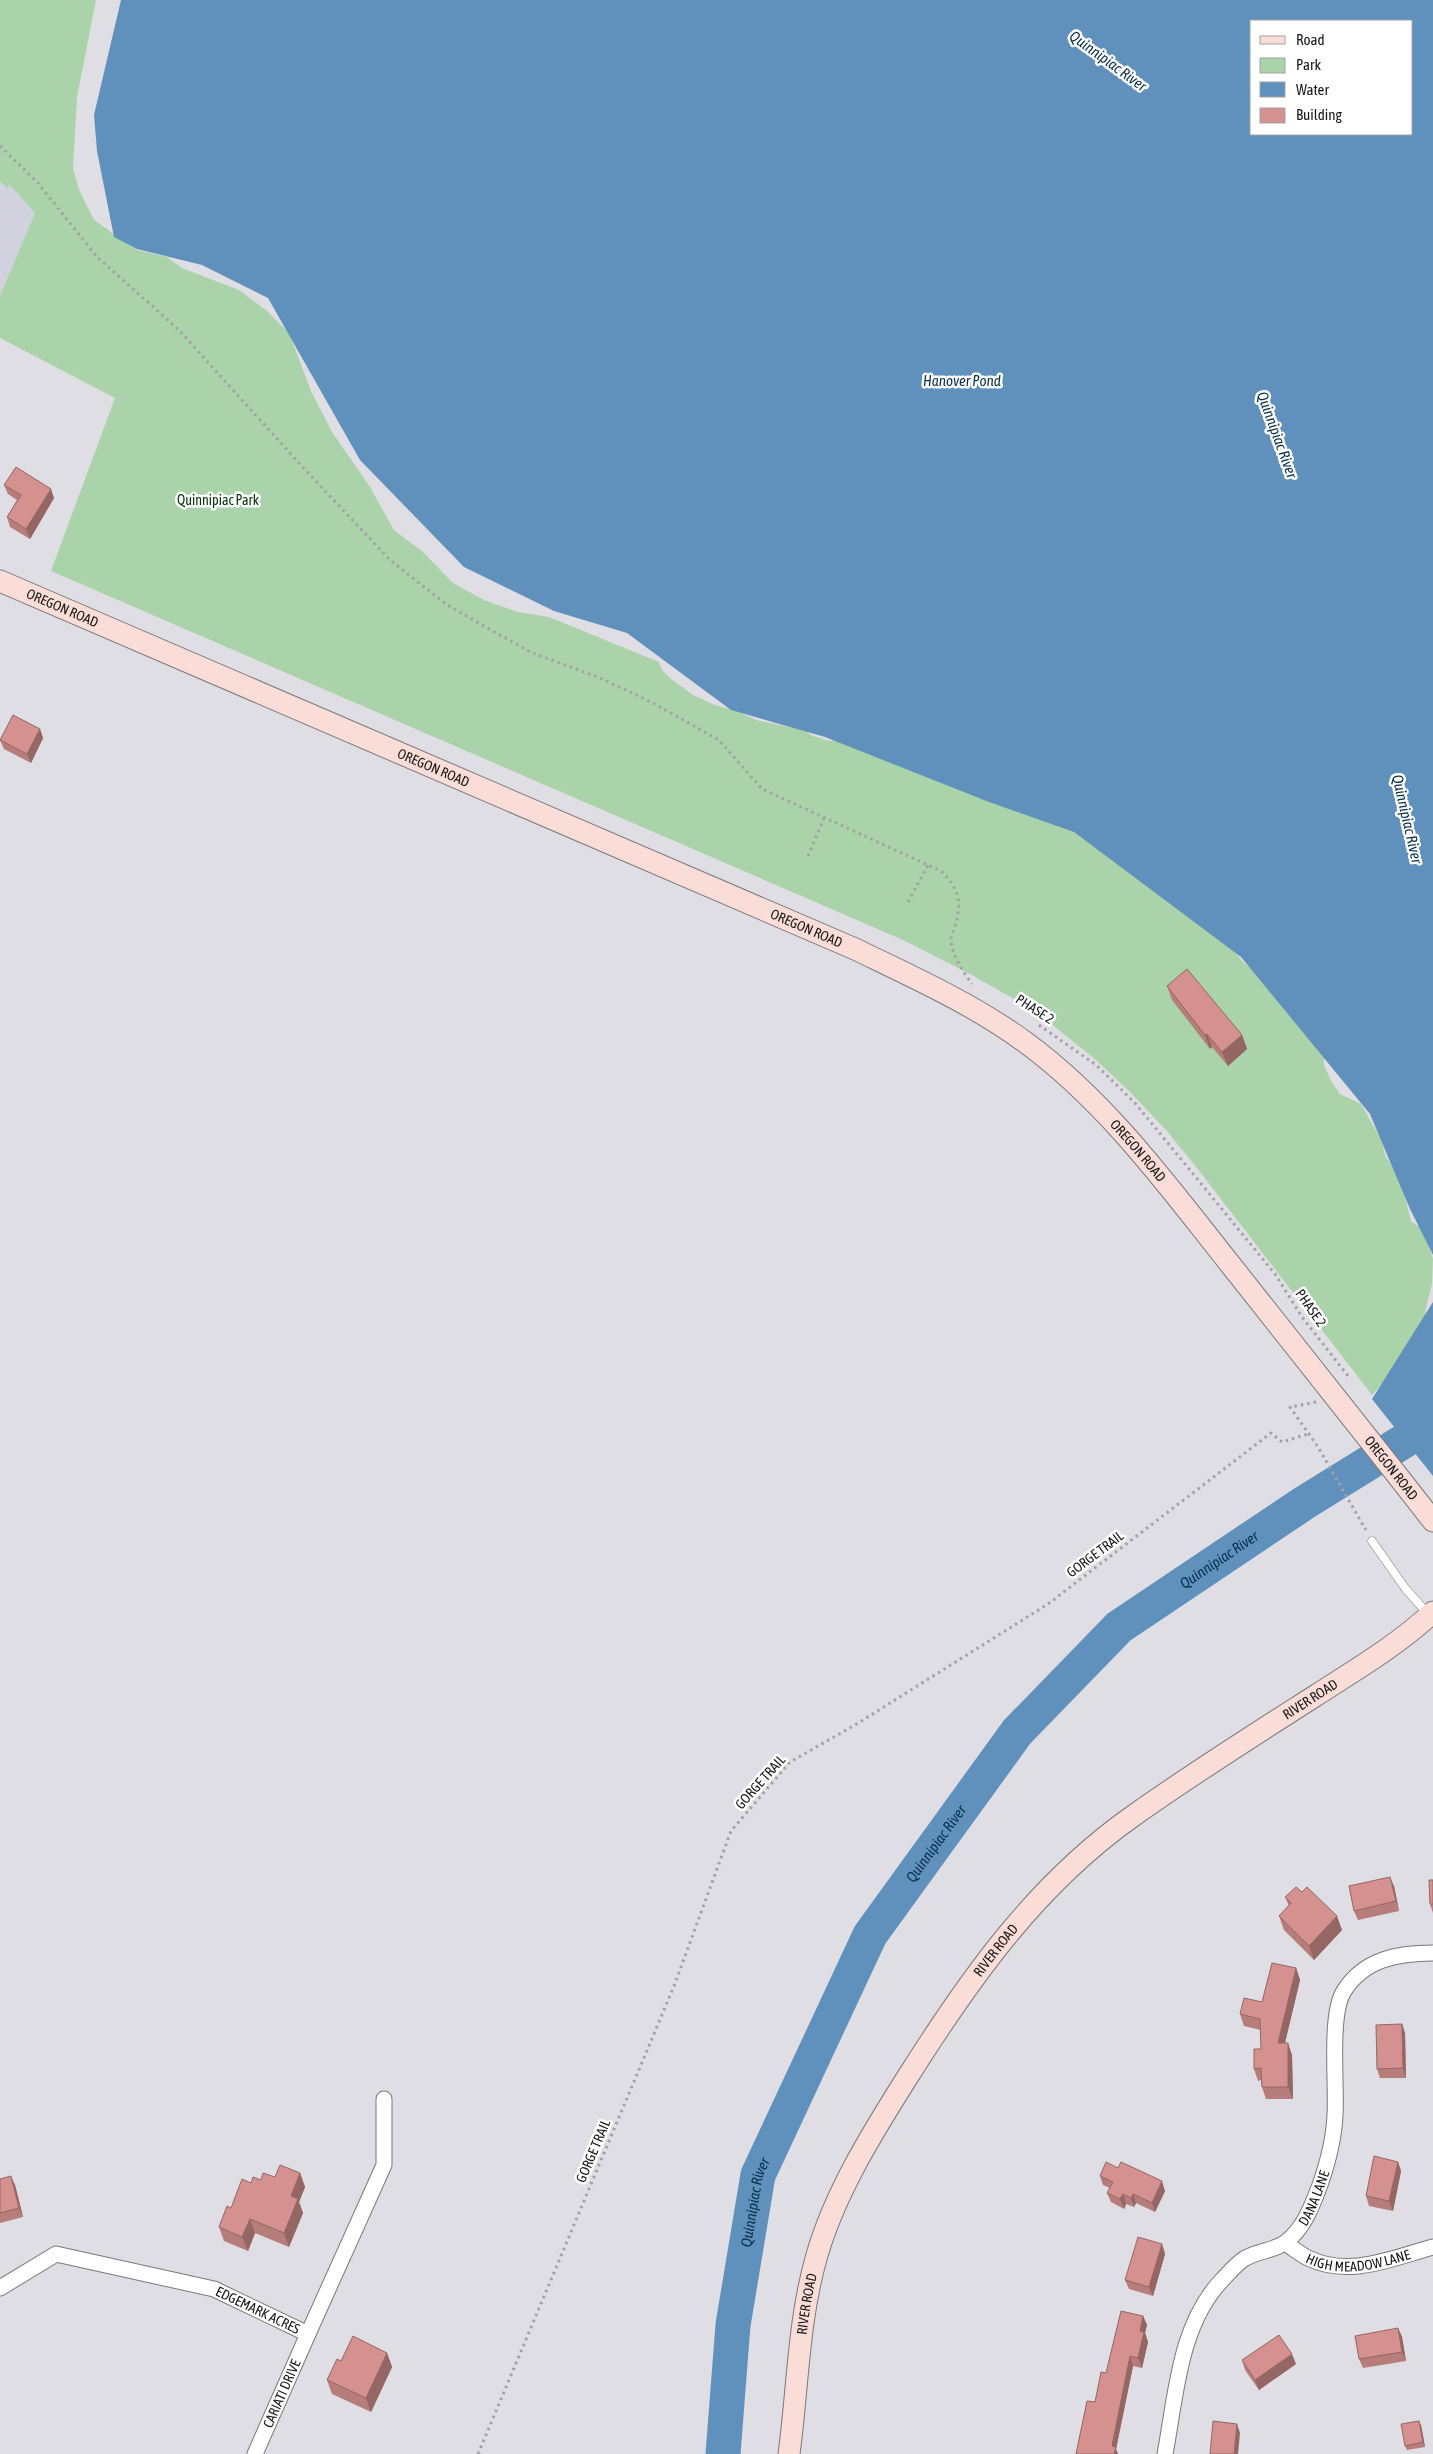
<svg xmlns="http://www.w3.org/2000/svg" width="1433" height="2454" viewBox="0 0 1433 2454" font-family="'Asap Condensed',sans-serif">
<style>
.built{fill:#d2d1de}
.green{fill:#abd3aa}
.water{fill:#6091bc;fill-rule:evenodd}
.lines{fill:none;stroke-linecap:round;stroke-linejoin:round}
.river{stroke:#6091bc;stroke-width:35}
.lane-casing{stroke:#79797e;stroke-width:9}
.street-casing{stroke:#79797e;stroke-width:17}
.secondary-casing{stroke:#79797e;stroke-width:23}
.path{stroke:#a2a1a6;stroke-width:3;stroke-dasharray:2.5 4;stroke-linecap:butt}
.lane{stroke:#fff;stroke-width:8}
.street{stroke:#fff;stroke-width:15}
.secondary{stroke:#faddd6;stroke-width:21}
.wall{fill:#b67d7b}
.shaded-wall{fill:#946664}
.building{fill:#d4918f;stroke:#946664}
.labels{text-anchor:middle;stroke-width:5;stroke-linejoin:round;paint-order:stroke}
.park-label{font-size:14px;fill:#023506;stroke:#fff}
.street-label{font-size:14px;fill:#181719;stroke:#fff}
.water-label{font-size:15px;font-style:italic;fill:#08304d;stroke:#fff}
</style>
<rect width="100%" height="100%" fill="#dfdee4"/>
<path class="built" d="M0,181L7,189L8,183L35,213L0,296Z"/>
<path class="green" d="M0,0H96L77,97L73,168L79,190L94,220L137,250L167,257L182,268L239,290L267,311L289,333L311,391L332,432L370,487L394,530L423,552L453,583L484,600L518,612L549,617L659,662L662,670L671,679L693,695L715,705L737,711L756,720L804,730L813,736L830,741L859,737L1065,824L1221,936L1244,963L1275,988L1324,1054V1065L1331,1081L1340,1094L1361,1104L1382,1141L1385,1155L1401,1181L1411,1221L1424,1230L1433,1259L1432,1284L1426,1307L1424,1327L1394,1370L1372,1395L1197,1168L1166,1130L1131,1093L1095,1059L1035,1011L970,974L903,940L51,571L115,398L0,338V296L35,213L9,184L8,189L0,181Z"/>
<path class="water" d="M121,0H1433V1255L1410,1209L1370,1114L1241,957L1074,832L989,802L825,737L731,710L627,633L554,611L464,567L360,460L268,298L202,265L137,249L114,237L97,151L94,115ZM1412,21V134H1252V21Z
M1433,1302V1476L1372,1399Z"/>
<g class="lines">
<path class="river" id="s1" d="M723,2454L733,2325L758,2175L870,1935L1017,1732L1119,1627L1304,1503L1433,1423"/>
<defs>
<path id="lane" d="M1372,1541L1405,1588L1428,1614"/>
<g id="street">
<path id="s2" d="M1285,2243C1293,2248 1300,2254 1308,2258C1349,2278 1393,2258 1433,2247"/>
<path id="s3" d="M0,2288L56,2254L214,2289L308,2334L384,2165V2099"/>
<path id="s4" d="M255,2454L308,2334"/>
<path id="s5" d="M1165,2454C1176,2396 1179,2325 1222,2280C1228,2274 1236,2264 1244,2259C1256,2251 1274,2251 1286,2242C1304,2228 1312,2206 1320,2185C1328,2162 1334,2139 1335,2115C1337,2085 1329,2014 1344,1991C1364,1959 1398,1953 1433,1953"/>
</g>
<g id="secondary">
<path id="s6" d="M0,581L855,949C913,977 973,1004 1025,1042C1107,1102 1168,1186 1230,1264C1298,1350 1366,1435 1433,1521"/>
<path id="s7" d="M789,2454C798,2388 798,2320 817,2255C835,2193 871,2135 905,2081C968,1981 1035,1885 1133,1816C1192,1774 1254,1735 1315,1696C1355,1670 1398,1645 1433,1612"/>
</g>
</defs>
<use href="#lane" class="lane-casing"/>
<use href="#street" class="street-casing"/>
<use href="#secondary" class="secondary-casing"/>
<path class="path" d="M0,146L38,183L97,257L178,329L298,462L390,560L447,605L530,652L600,678L651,702L719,740L762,789L941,871C958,888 962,899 956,923C955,928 952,933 951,938C951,954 963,972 972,984
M808,856L824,818
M908,902L928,865
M1039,1025L1096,1065L1135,1103L1275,1274L1302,1317L1348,1376L1346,1378
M1316,1402L1290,1407L1318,1447L1366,1530
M478,2454L674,1986L731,1831L790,1762L855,1725L1048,1604L1271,1433L1282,1442L1308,1434"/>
<use href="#lane" class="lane"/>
<use href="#street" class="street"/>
<use href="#secondary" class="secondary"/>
</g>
<path class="wall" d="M4,485L54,498L30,539L10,527L7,517L17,500L8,494Z
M40,729L43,738L31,763L4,749L0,740Z
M1167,986L1242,1035L1247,1049L1228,1066L1212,1047L1210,1049L1172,1000Z
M1433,1880V1913L1430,1904Z
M1394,1886L1399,1911L1358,1920L1354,1911Z
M1285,1897L1342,1930L1314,1960L1284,1930L1279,1916L1289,1906Z
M1296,1968L1300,1980L1285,2043L1292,2055L1293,2099H1266L1262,2087L1261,2080L1258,2081L1254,2069L1261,2049V2030L1244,2026L1240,2014L1262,2002Z
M1402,2024L1405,2033L1406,2078H1380L1377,2069Z
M1398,2162L1401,2171L1393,2211L1369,2206L1366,2196Z
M300,2173L305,2187L299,2202L303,2213L289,2247L255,2233L248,2251L224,2241L219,2227L231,2208L251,2183L275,2177Z
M1100,2176L1165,2191L1155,2212L1136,2203L1134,2207L1126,2204L1124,2209L1111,2202L1107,2193L1110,2188L1103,2185Z
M0,2179L15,2185L23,2217L0,2223Z
M1162,2244L1165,2254L1153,2296L1129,2289L1125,2280Z
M1143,2316L1147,2325L1145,2333L1148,2342L1142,2368L1133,2366L1116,2449L1118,2454H1076L1087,2401L1095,2402L1106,2373Z
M1398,2328L1402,2337L1406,2361L1363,2368L1359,2359Z
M387,2353L392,2367L371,2412L332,2394L327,2380L341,2361Z
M1242,2360L1296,2364L1259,2390L1245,2370Z
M1421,2425L1425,2447L1407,2450L1405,2446Z"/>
<path class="shaded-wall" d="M51,489L54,498L30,539L26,529Z
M40,729L43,738L31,763L27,754Z
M1207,1034L1212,1047L1210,1049L1205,1035Z
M1242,1035L1247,1049L1228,1066L1222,1052Z
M1390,1877L1394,1886L1399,1911L1396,1901Z
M1337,1916L1342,1930L1314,1960L1309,1946Z
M1296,1968L1300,1980L1282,2055L1278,2043Z
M1402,2024L1405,2033L1406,2078L1403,2068Z
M1288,2043L1292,2055L1293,2099L1288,2087Z
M1398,2162L1401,2171L1393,2211L1389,2201Z
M300,2173L305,2187L299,2202L303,2213L289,2247L284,2233L291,2196Z
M11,2176L15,2185L23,2217L19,2208Z
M1162,2181L1165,2191L1155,2212L1152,2203Z
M1123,2194L1126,2204L1124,2209L1120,2199Z
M1133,2194L1136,2203L1134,2207L1131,2198Z
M250,2219L255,2233L248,2251L242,2237Z
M1162,2244L1165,2254L1153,2296L1149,2287Z
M1143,2316L1147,2325L1145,2333L1148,2342L1142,2368L1138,2358L1140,2331Z
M1398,2328L1402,2337L1406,2361L1402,2352Z
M387,2353L392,2367L371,2412L366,2398Z
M1292,2354L1296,2364L1259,2390L1255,2380Z
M1130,2356L1133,2366L1116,2449L1118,2454H1114L1112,2446Z
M1419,2421L1421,2425L1425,2447L1423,2442Z
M1237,2424L1240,2433L1238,2454H1234Z"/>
<path class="building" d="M16,467L51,489L26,529L7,517L21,495L4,485Z
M13,715L40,729L27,754L0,740Z
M1187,969L1242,1035L1222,1052L1207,1034L1205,1035L1167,986Z
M1390,1877L1396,1901L1354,1911L1349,1886Z
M1429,1880H1433V1904H1430Z
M1296,1887L1302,1892L1307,1887L1337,1916L1309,1946L1279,1916L1291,1903L1285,1897Z
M1272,1963L1296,1968L1278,2043H1288V2087H1262L1261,2068L1254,2069V2049H1261L1260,2019L1240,2014L1244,1998L1262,2002Z
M1402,2024L1403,2068L1377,2069L1376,2025Z
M1374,2156L1398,2162L1389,2201L1366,2196Z
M1106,2162L1118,2168L1121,2162L1162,2181L1152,2203L1133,2194L1131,2198L1123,2194L1120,2199L1107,2193L1113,2182L1100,2176Z
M280,2165L300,2173L291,2196L298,2199L284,2233L250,2219L242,2237L219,2227L227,2206L231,2208L242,2179L251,2183L253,2177L261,2180L263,2173L275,2177Z
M11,2176L19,2208L0,2213V2179Z
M1138,2237L1162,2244L1149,2287L1125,2280Z
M1121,2311L1143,2316L1140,2331L1144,2332L1138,2358L1130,2356L1112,2446L1116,2447L1114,2454H1076L1087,2401L1095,2402L1101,2372L1106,2373Z
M1398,2328L1402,2352L1359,2359L1355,2336Z
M1279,2335L1292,2354L1255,2380L1242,2360Z
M353,2336L387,2353L366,2398L327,2380L337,2359L341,2361Z
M1213,2421L1237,2424L1234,2454H1210Z
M1419,2421L1423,2442L1405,2446L1401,2424Z"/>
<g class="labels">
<g class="park-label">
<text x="218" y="505">Quinnipiac Park</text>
</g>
<g class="street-label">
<text dy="5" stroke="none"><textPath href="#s6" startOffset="68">OREGON ROAD</textPath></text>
<text dy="5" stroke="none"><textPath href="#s6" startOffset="472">OREGON ROAD</textPath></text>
<text dy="5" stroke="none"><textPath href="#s6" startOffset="878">OREGON ROAD</textPath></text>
<text transform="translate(1035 1009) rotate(33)" y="5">PHASE 2</text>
<text dy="5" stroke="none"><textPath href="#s6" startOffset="1282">OREGON ROAD</textPath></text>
<text transform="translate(1311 1308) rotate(55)" y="5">PHASE 2</text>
<text dy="5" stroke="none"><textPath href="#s6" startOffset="1688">OREGON ROAD</textPath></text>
<text transform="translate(1095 1554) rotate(-37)" y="5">GORGE TRAIL</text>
<text dy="5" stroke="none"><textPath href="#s7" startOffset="961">RIVER ROAD</textPath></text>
<text transform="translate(760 1782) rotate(-48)" y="5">GORGE TRAIL</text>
<text dy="5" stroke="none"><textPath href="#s7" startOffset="556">RIVER ROAD</textPath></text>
<text transform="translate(593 2151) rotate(-67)" y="5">GORGE TRAIL</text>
<text dy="5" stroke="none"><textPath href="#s5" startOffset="315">DANA LANE</textPath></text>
<text dy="5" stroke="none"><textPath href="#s2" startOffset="79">HIGH MEADOW LANE</textPath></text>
<text dy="5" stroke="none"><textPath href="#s7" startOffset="151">RIVER ROAD</textPath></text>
<text dy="5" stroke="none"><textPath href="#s3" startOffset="276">EDGEMARK ACRES</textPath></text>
<text dy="5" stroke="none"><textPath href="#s4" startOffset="66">CARIATI DRIVE</textPath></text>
</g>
<g class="water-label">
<text transform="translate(1108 61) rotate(36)" y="5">Quinnipiac River</text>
<text x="962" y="386">Hanover Pond</text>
<text transform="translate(1277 435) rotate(70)" y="5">Quinnipiac River</text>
<text transform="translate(1407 819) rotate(77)" y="5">Quinnipiac River</text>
<text dy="5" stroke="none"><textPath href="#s1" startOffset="1064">Quinnipiac River</textPath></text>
<text dy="5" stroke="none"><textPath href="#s1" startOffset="659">Quinnipiac River</textPath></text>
<text dy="5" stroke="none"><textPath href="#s1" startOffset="254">Quinnipiac River</textPath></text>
</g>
</g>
<rect x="1250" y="20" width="162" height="115" fill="#ffffff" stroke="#a3a2a3"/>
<rect x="1260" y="36" width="25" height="8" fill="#faddd6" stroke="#a3a2a3"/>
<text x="1296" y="45" font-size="15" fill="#181719">Road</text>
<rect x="1260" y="58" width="25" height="15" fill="#abd3aa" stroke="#a3a2a3"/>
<text x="1296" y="70" font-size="15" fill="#181719">Park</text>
<rect x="1260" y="82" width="25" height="15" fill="#6091bc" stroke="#a3a2a3"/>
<text x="1296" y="95" font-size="15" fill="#181719">Water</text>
<rect x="1260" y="108" width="25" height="15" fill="#d4918f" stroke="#a3a2a3"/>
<text x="1296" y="120" font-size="15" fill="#181719">Building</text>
</svg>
